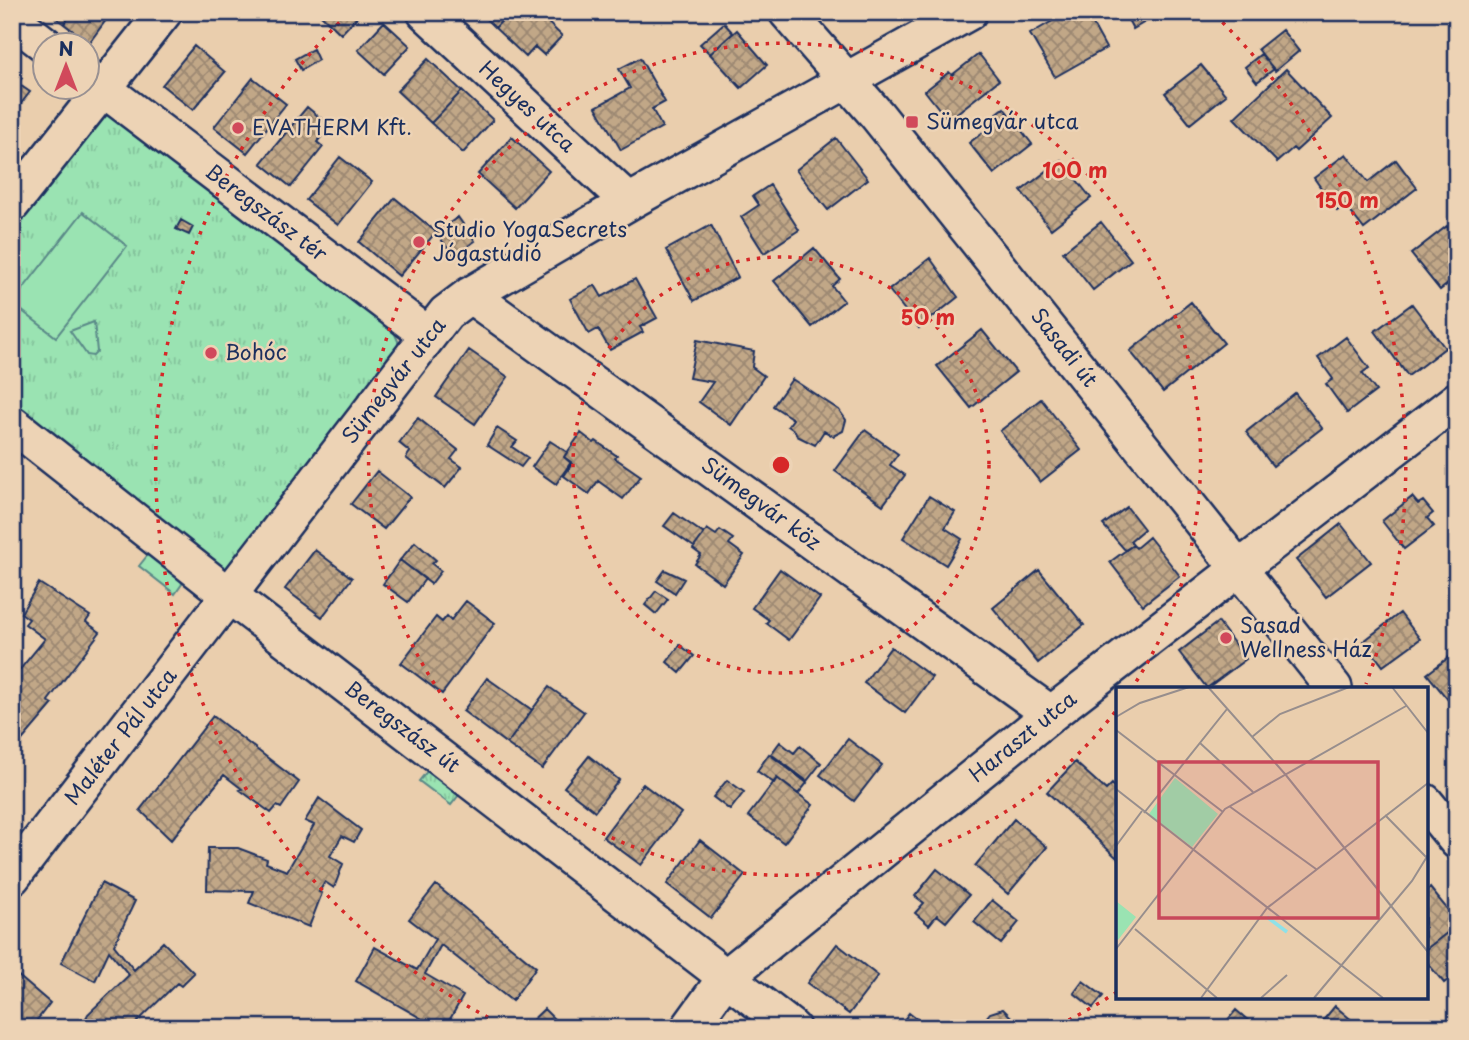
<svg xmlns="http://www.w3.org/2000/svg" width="1469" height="1040" viewBox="0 0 1469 1040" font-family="'Playpen Sans',sans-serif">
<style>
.grass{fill:url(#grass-tufts);stroke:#5a8988;stroke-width:2}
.pitch{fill:#9ae3b2;stroke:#5a8988;stroke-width:2}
.building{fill:url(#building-cross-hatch);stroke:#1b2f5e;stroke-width:2}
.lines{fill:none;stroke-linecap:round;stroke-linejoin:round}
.minor-casing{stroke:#1b2f5e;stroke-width:40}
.minor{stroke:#edd3b5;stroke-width:35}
.ring{fill:none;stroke:#d62828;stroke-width:3.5;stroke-dasharray:3.5 7}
.poi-dot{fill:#d1495b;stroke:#edd3b5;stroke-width:2.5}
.labels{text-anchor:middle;stroke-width:5;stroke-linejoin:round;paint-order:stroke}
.street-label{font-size:21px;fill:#1b2f5e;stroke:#edd3b5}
.poi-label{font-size:21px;fill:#1b2f5e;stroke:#edd3b5;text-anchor:start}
.inset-river{fill:none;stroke:#8fe1e8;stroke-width:3.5}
.inset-road{fill:none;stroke:#978e8d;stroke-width:2}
.view{fill:#c8485b;fill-opacity:0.15;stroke:#c8485b;stroke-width:3.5}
.inset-edge{fill:none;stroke:#1b2f5e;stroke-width:3.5}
.centre{fill:#d62828;stroke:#edd3b5;stroke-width:3.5}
.ring-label{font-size:21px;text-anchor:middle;font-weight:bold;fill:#d62828;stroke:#edd3b5;stroke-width:5;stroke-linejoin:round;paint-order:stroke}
</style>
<defs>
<pattern id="grass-tufts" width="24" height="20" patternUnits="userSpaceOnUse" patternTransform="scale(1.75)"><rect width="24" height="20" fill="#9ae3b2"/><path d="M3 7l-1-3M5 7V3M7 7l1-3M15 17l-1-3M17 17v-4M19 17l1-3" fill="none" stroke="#84c39c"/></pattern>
<pattern id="building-cross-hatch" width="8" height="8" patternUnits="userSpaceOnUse" patternTransform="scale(1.75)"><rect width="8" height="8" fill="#c1a787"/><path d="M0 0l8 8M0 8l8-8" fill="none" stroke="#9c8872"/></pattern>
</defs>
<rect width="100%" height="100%" fill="#eacead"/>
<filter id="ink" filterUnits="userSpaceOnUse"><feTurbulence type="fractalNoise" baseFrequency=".0143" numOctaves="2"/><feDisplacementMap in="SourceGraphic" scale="14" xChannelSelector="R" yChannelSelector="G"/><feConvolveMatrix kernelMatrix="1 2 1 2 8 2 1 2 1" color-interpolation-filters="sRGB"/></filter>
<g filter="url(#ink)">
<path class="grass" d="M107,110L125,115L394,332L398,341V350L232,563L222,571L12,410V222L97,118Z
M151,551L181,579L182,584L175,594L139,566Z
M428,770L462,791L451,805L419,781Z"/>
<path class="pitch" d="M83,212L127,246L56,337L12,303Z
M94,322L97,352L93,356L87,355L70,331Z"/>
<path class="building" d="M49,12H73L64,24Z
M73,12H112L89,43L64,24Z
M318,12H362L341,34Z
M479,12H510L495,28Z
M510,12H537L562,36L544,55L535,47L526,57L495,28Z
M1068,12H1086L1106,48L1055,77L1030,34Z
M1124,12H1162L1133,29Z
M384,22L410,46L384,74L358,50Z
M724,23L733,33L710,54L700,44Z
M737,30L767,65L741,88L710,54Z
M1282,30L1299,51L1275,71L1258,49Z
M194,46L225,72L193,110L162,85Z
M313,49L318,60L301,70L295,59Z
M979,54L999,80L948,120L925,91L949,72L952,75Z
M1261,54L1274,69L1257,82L1245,67Z
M640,58L665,102L652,109L662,127L621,150L596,107L630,88L619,69Z
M428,59L462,91L431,123L397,91Z
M1201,65L1226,95L1190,124L1165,93Z
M1286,69L1332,118L1296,151L1293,148L1277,162L1234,118Z
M12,70L22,78L17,83L30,92L12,115Z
M253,78L286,104L247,153L214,127Z
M462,91L493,120L463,153L431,123Z
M307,107L330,126L317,142L323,147L291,187L261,163Z
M1004,108L1032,144L994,174L969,143L987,129L983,124Z
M512,137L549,171L515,208L478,174Z
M836,138L868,179L828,210L796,170Z
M1346,154L1368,182L1396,160L1417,188L1364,229L1345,205L1337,211L1314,178Z
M340,157L372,182L338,225L306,200Z
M1061,160L1091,198L1051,229L1021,191Z
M770,185L799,230L764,253L741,217L759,205L753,196Z
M395,198L436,232L399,276L359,242Z
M458,217L475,241L454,256L436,233Z
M181,220L193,227L189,235L176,229Z
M1101,222L1131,260L1093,290L1063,252Z
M711,225L738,277L694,301L666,250Z
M1447,226L1454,235L1457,233V277L1440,290L1411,254Z
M814,248L840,279L832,286L844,301L812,327L774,281Z
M930,258L958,297L919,328L889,290Z
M635,279L657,318L640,327L643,332L610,350L598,329L589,334L570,299L595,285L602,297Z
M1191,302L1224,343L1163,392L1130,351Z
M1412,304L1445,348L1408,376L1375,331Z
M982,330L1016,372L971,408L937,366Z
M1346,337L1369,368L1362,373L1376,391L1347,413L1326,384L1333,379L1318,358Z
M697,340L754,351L752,367L764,376L731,425L699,402L713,382L689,378Z
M469,350L508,377L475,424L436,397Z
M792,379L839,410L846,420L843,431L833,436L824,431L815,445L797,436L795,431L788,426L793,419L773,406Z
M1295,393L1322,428L1273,466L1246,432Z
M1041,399L1081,450L1040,482L1000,431Z
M418,418L458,450L451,459L462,467L445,488L406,458L410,452L399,443Z
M497,428L517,441L512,447L528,458L521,467L487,445Z
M865,430L898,454L890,465L905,475L883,505L835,471Z
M581,433L594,443L596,441L617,456L615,458L641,476L623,499L598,481L589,494L564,476L572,464L564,457Z
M550,441L567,452L564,457L571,462L556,484L532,467Z
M377,471L410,497L384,529L351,504Z
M929,496L955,512L945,528L962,539L946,565L903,538Z
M1412,497L1418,504L1423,501L1433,513L1427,518L1434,526L1404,549L1382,521Z
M1127,507L1144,529L1130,541L1133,545L1125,550L1103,525Z
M674,513L704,534L694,547L664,526Z
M1341,524L1371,562L1326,597L1296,560Z
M707,529L716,535L720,530L733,539L729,544L744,555L723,584L695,564L701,555L693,549Z
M1149,537L1180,576L1143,605L1110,562L1133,545L1136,548Z
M415,542L436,560L432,564L441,571L431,584L400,560Z
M315,550L352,578L322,617L285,589Z
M400,560L425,579L408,602L383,584Z
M780,569L820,598L789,640L766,623L769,620L752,608Z
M665,570L684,579L675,593L657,581Z
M1039,570L1084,625L1038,663L993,608Z
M39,583L90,616L86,622L100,632L48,701L53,704L12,752V679L45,639L25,624L29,619L21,613Z
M656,591L668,599L656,614L645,605Z
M466,601L495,623L442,694L401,663L436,617L442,622L447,616L451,620Z
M1400,613L1420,639L1383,666L1364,641Z
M1218,622L1246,659L1207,688L1179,652Z
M680,645L694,656L680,673L667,662Z
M891,647L932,677L905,713L864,683Z
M1457,651V711L1427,674Z
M487,678L532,710L507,744L463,711Z
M549,687L584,712L542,769L507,744Z
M213,716L299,782L281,808L277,806L271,813L240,790L242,789L224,775L171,840L140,810Z
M848,739L882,765L854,801L820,775Z
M780,742L794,753L800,746L821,763L807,781L771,754Z
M769,754L807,783L798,794L777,778L774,783L757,771Z
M589,756L619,780L595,811L564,787Z
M1075,762L1106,790L1112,784L1117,789V858L1047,792Z
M777,778L813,805L784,843L748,816Z
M727,780L744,792L730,810L713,797Z
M643,784L681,813L641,865L603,837Z
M319,798L361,830L354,842L342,836L330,856L343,864L334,888L325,882L319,892L322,893L309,927L249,903L254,891L207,890L208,848H238L267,859L266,863L287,871L314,825L305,821Z
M1014,819L1047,847L1008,894L975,866Z
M700,840L745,875L711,918L667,884Z
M937,869L969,895L946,922L937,915L929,925L915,913L924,903L915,896Z
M101,883L135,901L114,945L134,970L163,942L194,973L181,986L177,983L131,1028H81L88,1014L129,975L109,951L95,981L61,963Z
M436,885L536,967L512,1001L441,945L425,974L463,996L445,1028H438L356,981L375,947L417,970L435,939L409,919Z
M1430,888L1457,921V925L1425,950V892Z
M992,900L1019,922L1001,944L974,922Z
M1457,925V973L1444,983L1425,960V950Z
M837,944L878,976L849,1014L807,983Z
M15,973L50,1003L31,1028H12V977Z
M1083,981L1103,996L1093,1008L1074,993Z
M1335,1006L1361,1028H1326L1321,1023Z
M544,1009L563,1028H524Z
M1003,1009L1022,1028H978L990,1013Z
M1236,1010L1257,1028H1221Z
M909,1013L928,1028H898Z"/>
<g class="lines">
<defs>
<path id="minor" d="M425,12L629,202
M787,12L877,115L1334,688
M12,19L47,46
M88,77L428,335
M12,204L164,12
M470,295L1051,714
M12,424L230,596L792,1028
M1425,802L1457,841
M12,877L446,313L470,295L629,202L969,12
M689,1028L726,977L737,968L1051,714L1457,400"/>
</defs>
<use href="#minor" class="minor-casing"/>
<use href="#minor" class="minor"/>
</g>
</g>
<g class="ring">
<circle cx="781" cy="465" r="208"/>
<path d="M1115 712A416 416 0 1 1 1134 685"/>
<path d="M1117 992A625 625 0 0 1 1055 1027M507 1027A625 625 0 0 1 347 15M1215 15A625 625 0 0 1 1366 684"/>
</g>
<g class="poi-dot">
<rect x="905" y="115" width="14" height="14" rx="3.5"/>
<circle cx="238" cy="128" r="7"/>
<circle cx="419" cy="242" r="7"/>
<circle cx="211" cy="353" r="7"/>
<circle cx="1226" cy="638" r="7"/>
</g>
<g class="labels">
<g class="street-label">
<text transform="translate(527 107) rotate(43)" y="7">Hegyes utca</text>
<text transform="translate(266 213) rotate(37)" y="7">Beregszász tér</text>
<text transform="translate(1064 348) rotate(52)" y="7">Sasadi út</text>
<text transform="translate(394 381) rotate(-52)" y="7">Sümegvár utca</text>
<text transform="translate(761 504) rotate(36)" y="7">Sümegvár köz</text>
<text transform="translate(402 727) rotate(37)" y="7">Beregszász út</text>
<text transform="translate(121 737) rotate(-52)" y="7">Maléter Pál utca</text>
<text transform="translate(1023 737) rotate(-39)" y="7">Haraszt utca</text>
</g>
<g class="poi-label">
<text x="926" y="129">Sümegvár utca</text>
<text x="252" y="135">EVATHERM Kft.</text>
<text x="433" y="237">Studio YogaSecrets<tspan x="433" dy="24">Jógastúdió</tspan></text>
<text x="225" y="360">Bohóc</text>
<text x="1240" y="633">Sasad<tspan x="1240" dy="24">Wellness Ház</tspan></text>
</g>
</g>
<g transform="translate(1116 687)">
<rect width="312" height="312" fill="#eacead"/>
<path d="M59,91L102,127L76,160L33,127ZM0,214L20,230L2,253L0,251Z" fill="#9ae3b2"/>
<path class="inset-river" d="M151,230L171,245"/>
<path class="inset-road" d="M92,0L169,87L312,265M276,0L312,46M0,30L24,16L73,0M0,43L107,125M136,50L164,27L233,0M84,56L137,105M0,102L267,311M113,119L200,182M28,126L111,22M269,128L311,171M0,159L26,124M19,242L101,311M0,262L109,122L290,19M85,311L151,221L312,96M145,311L171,288M198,311L296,194L312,168"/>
<path class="view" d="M43,75H262V231H43Z"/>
<rect width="312" height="312" class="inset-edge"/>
</g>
<circle cx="781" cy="465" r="10" class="centre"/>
<g class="ring-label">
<text x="1075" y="178">100 m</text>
<text x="1347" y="208">150 m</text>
<text x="928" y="325">50 m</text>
</g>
<rect width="1469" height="1040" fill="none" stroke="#edd3b5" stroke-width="42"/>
<rect x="21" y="21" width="1427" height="998" fill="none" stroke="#1b2f5e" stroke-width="2.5" filter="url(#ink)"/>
<g transform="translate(66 66)"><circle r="33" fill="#edd3b5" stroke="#999192" stroke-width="2"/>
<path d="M0-5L12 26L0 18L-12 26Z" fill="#d1495b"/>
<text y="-10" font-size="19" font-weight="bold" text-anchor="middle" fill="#1b2f5e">N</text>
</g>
</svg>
